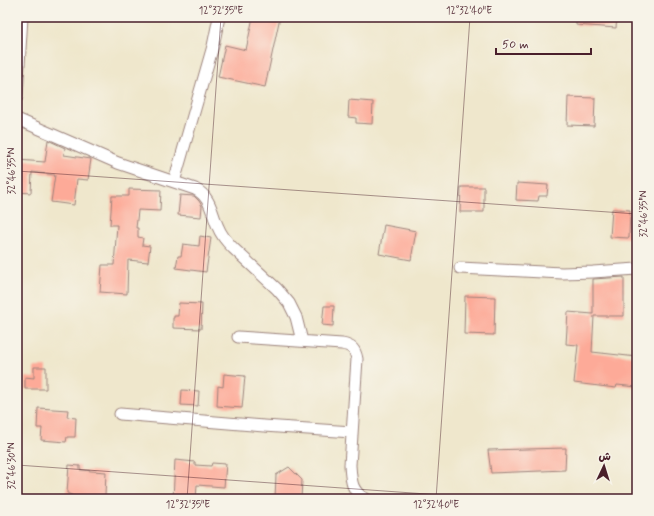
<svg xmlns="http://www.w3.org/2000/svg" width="654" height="516" viewBox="0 0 654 516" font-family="Mynerve,'Playpen Sans Arabic',sans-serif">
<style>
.building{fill:#fdaa98}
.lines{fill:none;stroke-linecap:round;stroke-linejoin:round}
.street-casing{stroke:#9c837c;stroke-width:13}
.street{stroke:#fff;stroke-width:11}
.ticks{fill:none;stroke:#4a1f2b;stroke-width:1;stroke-opacity:0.45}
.neatline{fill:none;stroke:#4a1f2b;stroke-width:1.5}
.ticks-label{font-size:10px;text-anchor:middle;fill:#4a1f2b}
</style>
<rect width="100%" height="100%" fill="#f7f3e8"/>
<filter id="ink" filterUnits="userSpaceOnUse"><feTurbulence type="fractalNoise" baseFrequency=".025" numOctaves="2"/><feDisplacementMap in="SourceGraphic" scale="8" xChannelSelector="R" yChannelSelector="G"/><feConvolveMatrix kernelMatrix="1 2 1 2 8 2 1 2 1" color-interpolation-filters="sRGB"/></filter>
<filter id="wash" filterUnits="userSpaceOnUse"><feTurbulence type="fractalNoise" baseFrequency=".012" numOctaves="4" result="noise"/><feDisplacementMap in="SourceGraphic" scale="16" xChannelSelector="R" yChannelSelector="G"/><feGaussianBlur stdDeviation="0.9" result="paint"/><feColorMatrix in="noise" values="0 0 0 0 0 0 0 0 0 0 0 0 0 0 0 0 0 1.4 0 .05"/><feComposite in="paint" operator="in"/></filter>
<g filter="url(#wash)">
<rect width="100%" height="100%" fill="#efe7cc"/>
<g id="blocks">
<path class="building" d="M253,17H280L265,87L218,77L225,45L246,50Z
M576,17H617L616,28L576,25Z
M568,97L595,98L594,126L567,125Z
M349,100L373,102L372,124L356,123V118L348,117Z
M48,140L65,148L64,155L91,159L88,180L77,179L74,205L51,202L55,175L32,172L31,193L17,192V160L45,162Z
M517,183L548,185L547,196H539L538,201L516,200Z
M461,187H484V212H460Z
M129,189L161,190L160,211L138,210V211L136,228H138V237L143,238L142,245L150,246L148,262L128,260L127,294L100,292L102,265H114L117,225H110L112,196H129Z
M180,195L194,196L199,201L202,206L201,217L178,215Z
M612,209L630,210L629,238L610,237Z
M384,225L416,231L411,260L379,254Z
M200,236L211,238L206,272L176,268L178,256H181L183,244L199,246Z
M624,277V316H594L592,352L637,357V387L617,385L616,388L574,383L578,345L566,344L568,312L593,314V279Z
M465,296L495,297L494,335L464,334Z
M179,303L202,304L201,329L173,328V318H174V316H178Z
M324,306H334L333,326L322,325Z
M34,367H46V389H25V377L34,378Z
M224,374L245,376L242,408L217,406L218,386L223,387Z
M182,390L199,391L198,406L181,405Z
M38,408L68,410L67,417L76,418L75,437H67L66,442L41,440L42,428H37Z
M566,448L565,470L491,473L488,450Z
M175,460L195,462V465L211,466L212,463L226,464L224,487L197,485L196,499H173Z
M69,465L80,466V470L106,472L105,495L98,499H80L67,493Z
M289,467L302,480L301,499H275L276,475Z"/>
</g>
</g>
<g filter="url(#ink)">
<use href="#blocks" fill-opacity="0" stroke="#9c837c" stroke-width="1"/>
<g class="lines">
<defs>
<path id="street" d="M17,97L22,17
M17,119L118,163L195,189C211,197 211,212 218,227C221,235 227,242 233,248L277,289L289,303L296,317L302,341
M174,182L213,46L219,17
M460,268L562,273L593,272L637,269
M238,337L342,344C352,346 355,349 357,359L350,465C351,480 351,492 366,499
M120,414L264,426L352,432"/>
</defs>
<use href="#street" class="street-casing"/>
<use href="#street" class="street"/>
</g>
</g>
<path class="ticks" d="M17,171L637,214M17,465L497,499M187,499L221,17M436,499L470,17"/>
<rect width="654" height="516" fill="none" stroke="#f7f3e8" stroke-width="44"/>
<g transform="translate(604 466) rotate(4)" stroke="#f7f3e8" stroke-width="3" paint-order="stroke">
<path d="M0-3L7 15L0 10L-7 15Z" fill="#4a1f2b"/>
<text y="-6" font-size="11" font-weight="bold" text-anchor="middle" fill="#4a1f2b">ش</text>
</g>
<path d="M496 48v6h95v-6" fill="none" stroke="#4a1f2b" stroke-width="2"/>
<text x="502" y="48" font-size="12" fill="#4a1f2b" stroke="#f7f3e8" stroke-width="3" paint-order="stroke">50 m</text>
<rect x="22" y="22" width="610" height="472" class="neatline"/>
<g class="ticks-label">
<text x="221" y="14">12°32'35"E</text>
<text x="469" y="14">12°32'40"E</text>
<text transform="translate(11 171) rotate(-90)" y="4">32°46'35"N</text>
<text transform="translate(643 214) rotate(-90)" y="4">32°46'35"N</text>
<text transform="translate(11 466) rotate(-90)" y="4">32°46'30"N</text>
<text x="188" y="508">12°32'35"E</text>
<text x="436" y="508">12°32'40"E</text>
</g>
</svg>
